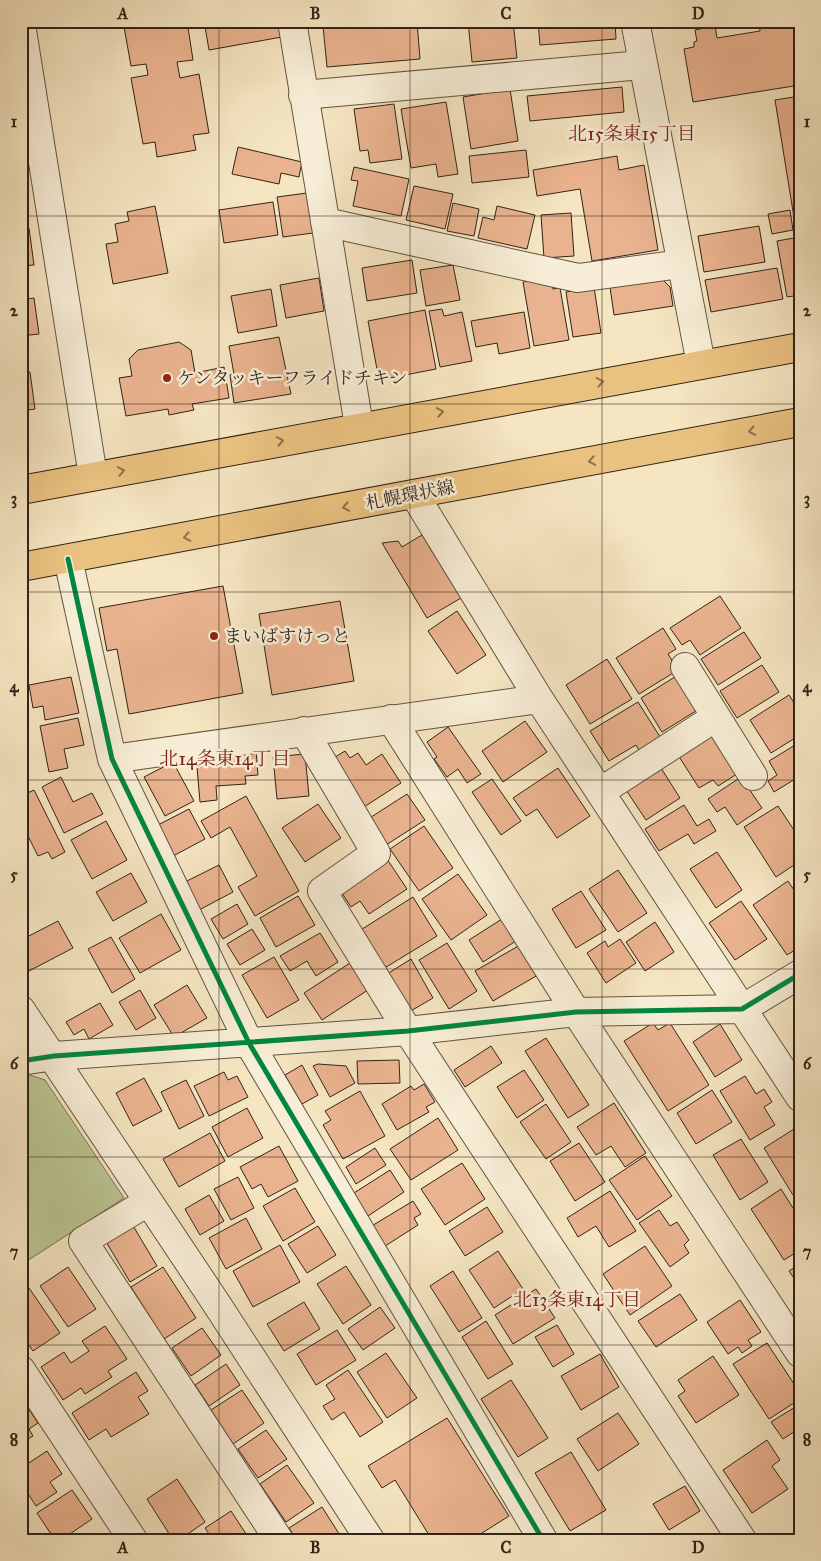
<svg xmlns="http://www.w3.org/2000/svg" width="821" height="1561" viewBox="0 0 821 1561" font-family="'IM FELL Great Primer','Noto Serif JP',serif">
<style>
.green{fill:#bbc593;stroke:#767456}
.building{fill:#eab38f;stroke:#312318}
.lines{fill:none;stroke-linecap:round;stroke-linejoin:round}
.minor-casing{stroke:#625442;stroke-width:30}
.major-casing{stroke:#312318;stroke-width:30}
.minor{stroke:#f8eed7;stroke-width:28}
.major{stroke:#eac280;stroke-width:28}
.cycleway-casing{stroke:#f8eed7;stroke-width:8}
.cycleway{stroke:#00873e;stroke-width:5}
.oneway{stroke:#8e724c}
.grid{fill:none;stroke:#312318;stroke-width:1;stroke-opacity:0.55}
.poi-dot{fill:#8f2418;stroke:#f8eed7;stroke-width:2}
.labels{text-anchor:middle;stroke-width:5;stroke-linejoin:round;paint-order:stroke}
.poi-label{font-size:18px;fill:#312318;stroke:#f8eed7;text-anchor:start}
.street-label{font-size:18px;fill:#312318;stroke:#f8eed7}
.neighbourhood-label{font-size:19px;fill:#7a1f14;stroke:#f8eed7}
.neatline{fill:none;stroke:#312318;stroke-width:2}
.grid-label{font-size:16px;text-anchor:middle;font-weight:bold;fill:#312318}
</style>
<rect width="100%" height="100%" fill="#f5e5c1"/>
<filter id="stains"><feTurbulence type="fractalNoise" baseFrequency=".004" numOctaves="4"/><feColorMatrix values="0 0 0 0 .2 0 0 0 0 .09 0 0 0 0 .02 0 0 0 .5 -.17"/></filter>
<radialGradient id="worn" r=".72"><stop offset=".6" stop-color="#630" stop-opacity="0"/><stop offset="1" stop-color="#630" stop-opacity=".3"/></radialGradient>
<path class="green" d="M30,1075L45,1080L124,1198L21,1265V1076Z"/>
<path class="building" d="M123,21H187L193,60L177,62L180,78L199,74L209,133L193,135L196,150L157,157L155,142L143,144L131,78L148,75L146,64L131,66Z
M204,21H279L282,37L209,50Z
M380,21H417L420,59L327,67L323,26Z
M468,21H513L517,58L472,62Z
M538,21H615L616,39L540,45Z
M759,21H777L778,27L792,25V21H800V85L693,102L684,49L694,47V42L697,41L695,30L715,26L717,38L760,31Z
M622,87L624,112L530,121L527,96Z
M510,89L518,141L471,149L463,97Z
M800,96V230H796L775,100Z
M446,102L458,174L438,177L436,164L411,168L401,109Z
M394,104L402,159L370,163L368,150L360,151L354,109Z
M238,147L302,162L299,177L281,173L279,184L232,174Z
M526,150L529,177L472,183L469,156Z
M617,156L619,170L644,165L658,250L592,261L580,189L537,196L533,170Z
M354,167L409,179L401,216L353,206L358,181L351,180Z
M414,186L453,194L445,229L406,220Z
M307,193L313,233L283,237L277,197Z
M273,202L278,235L224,243L219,210Z
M453,203L479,209L474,236L447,231Z
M155,206L168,273L113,284L106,244L118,242L115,224L129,221L127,212Z
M497,206L535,215L527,249L478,238L483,217L494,220Z
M790,210L793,230L772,234L768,214Z
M571,213L574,256L544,258L541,215Z
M759,226L765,262L704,272L698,236Z
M29,228L34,265L21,266V229Z
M800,237V295L787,297L777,241Z
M412,260L417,293L367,301L362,268Z
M453,265L460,300L426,306L420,270Z
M777,268L783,299L711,312L705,280Z
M551,277L553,289L560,288L569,340L534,346L523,282Z
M319,278L324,311L286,318L280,285Z
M662,279L670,287L673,306L614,315L610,287Z
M594,287L601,333L573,337L566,292Z
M271,289L277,326L238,333L231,296Z
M34,298L39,334L21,336V300Z
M442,309L444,316L462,312L472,361L440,367L429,311Z
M425,310L436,369L379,380L368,321Z
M524,312L530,348L499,354L497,343L476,347L471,321Z
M279,337L291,394L234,403L230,375L234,374L229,346Z
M179,342L191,350L195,373L224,367L229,398L192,404L194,410L169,415L168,409L126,416L119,378L132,376L129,359L138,350Z
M30,372L35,409L21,411V373Z
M422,535L461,598L427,618L382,543L398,541L402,547Z
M223,586L243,693L129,714L117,649L107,651L99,608Z
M720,596L741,628L700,655L690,640L682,645L670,628Z
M340,601L354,681L272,695L259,614Z
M457,611L486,655L457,674L428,631Z
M663,628L676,649L668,654L678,670L639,694L616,658Z
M744,632L761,658L718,685L701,659Z
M607,659L632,699L590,724L566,685Z
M762,665L779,692L737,718L720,691Z
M21,673L27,705L21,706Z
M678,675L699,709L662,732L641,698Z
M71,677L79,713L45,720L43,706L33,708L29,685Z
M789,695L800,712V735L771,753L750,720Z
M638,702L662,740L640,752L636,745L609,761L590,731Z
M78,718L84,745L64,749L68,768L49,772L40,726Z
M525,721L547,752L503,782L482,751Z
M448,727L481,774L467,783L458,769L447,777L434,759L437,757L427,742Z
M711,734L737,774L718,786L713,780L699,788L678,755Z
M800,742V776L774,792L768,781L777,775L769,761Z
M256,750L258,775L245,776L246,784L216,786L217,800L200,802L196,755Z
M345,751L350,758L358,753L366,765L382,754L401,783L364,807L332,759Z
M305,754L309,796L277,799L273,757Z
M173,762L194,801L165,816L144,777Z
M558,768L590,816L557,838L537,809L526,816L513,798Z
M661,768L680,798L646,820L626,790Z
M21,777L26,786L21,788Z
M61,777L73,802L92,793L103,814L64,833L42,787Z
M741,777L762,808L737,825L725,807L717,812L708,799Z
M492,779L521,821L501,835L472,792Z
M34,790L65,852L52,859L48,852L38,856L21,822V796Z
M407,794L425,820L386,845L368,819Z
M246,796L299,891L255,916L238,887L257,876L230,827L211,838L201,821Z
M318,804L341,838L305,862L282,828Z
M684,805L697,826L709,819L716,831L694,844L688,834L659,851L645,829Z
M778,806L800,839V861L776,877L744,827Z
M189,809L205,839L173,856L156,826Z
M106,821L127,860L92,879L71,840Z
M424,826L453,868L419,891L390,849Z
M717,852L742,890L716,908L690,869Z
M387,859L407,889L369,914L360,901L351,907L340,890Z
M219,865L233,892L199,910L185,882Z
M618,870L647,913L618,932L589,889Z
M131,873L147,902L113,921L96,892Z
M458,874L487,915L451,940L422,899Z
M788,881L800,899V909L796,912L800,917V947L787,955L753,905Z
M581,891L606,930L576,948L552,909Z
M298,896L315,925L276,947L260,918Z
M413,897L437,936L383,969L359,931Z
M741,901L767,939L735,960L709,923Z
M237,904L248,924L223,939L211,919Z
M161,914L181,950L140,973L119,938Z
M502,919L516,941L483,962L469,940Z
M58,921L73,948L29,971L21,957V940Z
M655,922L674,952L645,971L626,942Z
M252,929L265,950L240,965L227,944Z
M320,933L338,962L316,976L307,961L290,971L280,956Z
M111,937L135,979L112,993L88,949Z
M620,939L636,963L606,983L587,953L605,941L608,947Z
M447,943L477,991L449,1009L419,960Z
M520,945L538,975L493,1001L475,971Z
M274,957L299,1000L267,1018L242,975Z
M411,959L433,998L409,1012L387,974Z
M350,963L368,990L322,1020L304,993Z
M187,985L207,1018L174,1037L154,1005Z
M140,990L156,1018L136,1030L119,1002Z
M100,1003L113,1025L89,1039L84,1029L74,1035L66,1022Z
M653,1023L658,1030L670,1023L709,1085L668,1111L624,1041Z
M720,1024L742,1060L715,1077L693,1042Z
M546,1038L589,1105L568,1118L525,1051Z
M491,1046L502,1063L465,1087L454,1070Z
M399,1060L400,1083L358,1084L357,1061Z
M318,1064L346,1066L355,1083L330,1097L313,1066Z
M302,1065L318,1095L302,1104L285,1075Z
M524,1070L544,1100L517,1118L497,1087Z
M224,1072L228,1080L237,1076L248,1097L209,1116L194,1086Z
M745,1076L756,1094L764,1089L772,1102L764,1107L775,1125L750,1140L720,1091Z
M144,1078L162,1111L133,1126L116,1093Z
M186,1080L204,1116L179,1129L161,1092Z
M424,1084L435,1102L426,1107L429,1112L397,1130L382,1104L411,1086L414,1090Z
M712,1090L732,1122L696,1144L677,1113Z
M360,1091L385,1136L343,1159L323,1125L331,1120L325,1111Z
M614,1103L646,1153L625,1167L611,1146L596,1155L577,1127Z
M546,1104L571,1142L546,1159L520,1122Z
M247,1108L263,1138L228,1157L212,1127Z
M438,1118L458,1150L411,1180L390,1149Z
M794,1129L800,1139V1190L793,1195L764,1148Z
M210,1133L225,1161L179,1187L163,1159Z
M741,1139L768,1182L740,1200L713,1155Z
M579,1143L605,1182L575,1201L550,1161Z
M279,1146L298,1181L268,1197L261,1184L252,1189L240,1167Z
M375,1148L386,1165L356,1184L346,1167Z
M645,1156L672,1196L637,1220L609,1180Z
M462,1163L485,1199L445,1225L421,1189Z
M390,1170L404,1192L368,1216L354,1193Z
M238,1177L254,1208L231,1220L214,1189Z
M295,1188L315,1222L283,1241L263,1206Z
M781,1189L800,1219V1250L784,1260L751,1209Z
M610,1191L636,1231L609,1247L596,1226L578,1237L567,1218Z
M209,1195L224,1221L200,1235L185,1209Z
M413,1201L421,1214L414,1218L418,1225L382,1248L370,1227Z
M487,1207L503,1232L465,1256L449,1231Z
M659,1210L670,1226L677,1222L689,1240L684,1245L689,1253L670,1267L639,1223Z
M246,1218L262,1249L226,1269L209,1238Z
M132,1224L157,1266L130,1282L105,1240Z
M318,1226L336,1255L307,1273L288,1244Z
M280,1245L300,1282L253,1307L233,1271Z
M645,1246L672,1286L630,1315L603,1274Z
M498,1251L523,1289L494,1308L469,1270Z
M800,1264V1287L789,1271Z
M346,1266L371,1305L343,1324L317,1284Z
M68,1267L96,1309L68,1327L40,1286Z
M163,1267L196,1318L164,1339L131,1287Z
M453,1271L482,1318L459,1332L430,1286Z
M29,1288L60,1333L33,1351L21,1334V1294Z
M536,1289L555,1318L513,1344L495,1315Z
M680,1294L697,1320L656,1347L638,1321Z
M740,1300L761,1332L748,1340L752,1346L742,1353L738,1347L728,1354L707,1322Z
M304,1302L320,1329L284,1351L267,1324Z
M380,1307L395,1328L363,1350L348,1329Z
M486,1321L513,1364L488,1379L462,1337Z
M557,1325L574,1354L553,1367L535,1337Z
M105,1326L127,1359L108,1371L112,1377L85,1394L81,1388L63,1400L41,1367L64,1352L71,1363L89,1351L82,1341Z
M202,1328L221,1355L191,1376L172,1348Z
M337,1330L356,1360L316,1385L297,1354Z
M767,1343L800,1393V1399L769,1419L733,1364Z
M386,1353L417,1398L387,1418L357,1372Z
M600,1354L619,1387L581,1410L561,1376Z
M713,1356L739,1395L696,1423L678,1396L685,1391L678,1380Z
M226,1364L240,1385L209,1406L195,1385Z
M348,1370L383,1422L360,1437L344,1412L332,1420L323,1406L335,1399L326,1385Z
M136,1372L148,1391L138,1397L149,1414L111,1437L106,1429L89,1440L72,1413Z
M511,1380L548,1438L518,1457L481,1399Z
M242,1390L264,1423L233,1444L211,1410Z
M800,1404V1428L783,1439L771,1422Z
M26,1405L38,1423L29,1429L33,1436L21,1443V1408Z
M618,1413L639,1444L598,1471L577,1439Z
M447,1418L509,1516L471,1540H432L395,1480L382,1488L368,1466Z
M266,1430L287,1459L258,1478L238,1449Z
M767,1440L780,1460L772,1466L788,1489L752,1513L723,1470Z
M47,1451L62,1474L50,1482L57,1492L36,1506L21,1483V1468Z
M571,1452L606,1510L570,1531L535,1473Z
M287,1465L314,1503L286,1522L260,1484Z
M177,1479L205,1522L179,1540H173L147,1499Z
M685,1486L700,1511L669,1530L653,1504Z
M72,1490L92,1519L61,1540H55L37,1513Z
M322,1507L343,1540H297L289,1528Z
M231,1511L250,1540H213L205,1528Z
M21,1525L31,1540H21Z
M201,1533L205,1540H191Z"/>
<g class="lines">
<defs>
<path id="minor" d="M292,21L359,426
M635,21L701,364
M21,24L93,476
M303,95L642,65
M325,222L578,278L681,264
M414,494L539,699L800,1097
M68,559L112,759L249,1043L543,1540
M685,667L753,776
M391,719L576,1012L800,1353
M304,731L376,853L322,891L408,1031L742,1540
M112,759L539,699
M600,792L716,717
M21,1010L218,1306L370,1540
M21,1061L54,1056L408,1031L576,1012L742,1009L800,974
M148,1202L83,1241L279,1540
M21,1370L133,1540"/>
<path id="major" d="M21,490L800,347
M21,567L800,422"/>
</defs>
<use href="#minor" class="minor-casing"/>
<use href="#major" class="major-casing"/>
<use href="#minor" class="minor"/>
<use href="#major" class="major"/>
<defs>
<path id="cycleway" d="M68,559L112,759L249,1043L543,1540
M21,1061L54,1056L408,1031L576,1012L742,1009L800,974"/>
</defs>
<use href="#cycleway" class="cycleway-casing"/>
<use href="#cycleway" class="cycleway"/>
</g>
<defs><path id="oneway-chevron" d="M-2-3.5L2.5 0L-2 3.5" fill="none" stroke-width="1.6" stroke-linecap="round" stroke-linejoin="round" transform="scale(1.25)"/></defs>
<g class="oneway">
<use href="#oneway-chevron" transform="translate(600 382) rotate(-10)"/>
<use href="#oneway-chevron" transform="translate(440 412) rotate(-10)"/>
<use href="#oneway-chevron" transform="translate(752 431) rotate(169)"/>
<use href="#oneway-chevron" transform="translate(280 441) rotate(-11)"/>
<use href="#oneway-chevron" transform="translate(592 461) rotate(169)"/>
<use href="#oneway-chevron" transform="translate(121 471) rotate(-11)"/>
<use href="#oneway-chevron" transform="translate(346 507) rotate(169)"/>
<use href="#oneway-chevron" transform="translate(187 537) rotate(169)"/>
</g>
<path class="grid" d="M219,21V1540M410,21V1540M602,21V1540M21,216H800M21,404H800M21,592H800M21,780H800M21,969H800M21,1157H800M21,1345H800"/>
<g class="poi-dot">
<circle cx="167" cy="378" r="5"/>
<circle cx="214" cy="636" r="5"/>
</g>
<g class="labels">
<g class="poi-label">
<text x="177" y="384">ケンタッキーフライドチキン</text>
<text x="224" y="642">まいばすけっと</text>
</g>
<g class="street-label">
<text transform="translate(410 495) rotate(-11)" y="6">札幌環状線</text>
</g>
<g class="neighbourhood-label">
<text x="632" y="140">北15条東15丁目</text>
<text x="225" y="765">北14条東14丁目</text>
<text x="577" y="1306">北13条東14丁目</text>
</g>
</g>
<rect width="821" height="1561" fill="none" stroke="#f5e5c1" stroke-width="55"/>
<rect x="28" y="28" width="766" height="1506" class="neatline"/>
<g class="grid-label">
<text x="123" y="19">A</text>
<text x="315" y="19">B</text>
<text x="506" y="19">C</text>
<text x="698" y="19">D</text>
<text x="14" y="127">1</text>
<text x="807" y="127">1</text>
<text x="14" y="316">2</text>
<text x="807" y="316">2</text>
<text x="14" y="504">3</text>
<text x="807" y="504">3</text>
<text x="14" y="692">4</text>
<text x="807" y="692">4</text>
<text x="14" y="880">5</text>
<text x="807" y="880">5</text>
<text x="14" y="1069">6</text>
<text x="807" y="1069">6</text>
<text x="14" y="1257">7</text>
<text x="807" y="1257">7</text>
<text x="14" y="1445">8</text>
<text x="807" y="1445">8</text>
<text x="123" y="1553">A</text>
<text x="315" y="1553">B</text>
<text x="506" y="1553">C</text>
<text x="698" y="1553">D</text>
</g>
<rect width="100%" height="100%" filter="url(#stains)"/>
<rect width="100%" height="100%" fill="url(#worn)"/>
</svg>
